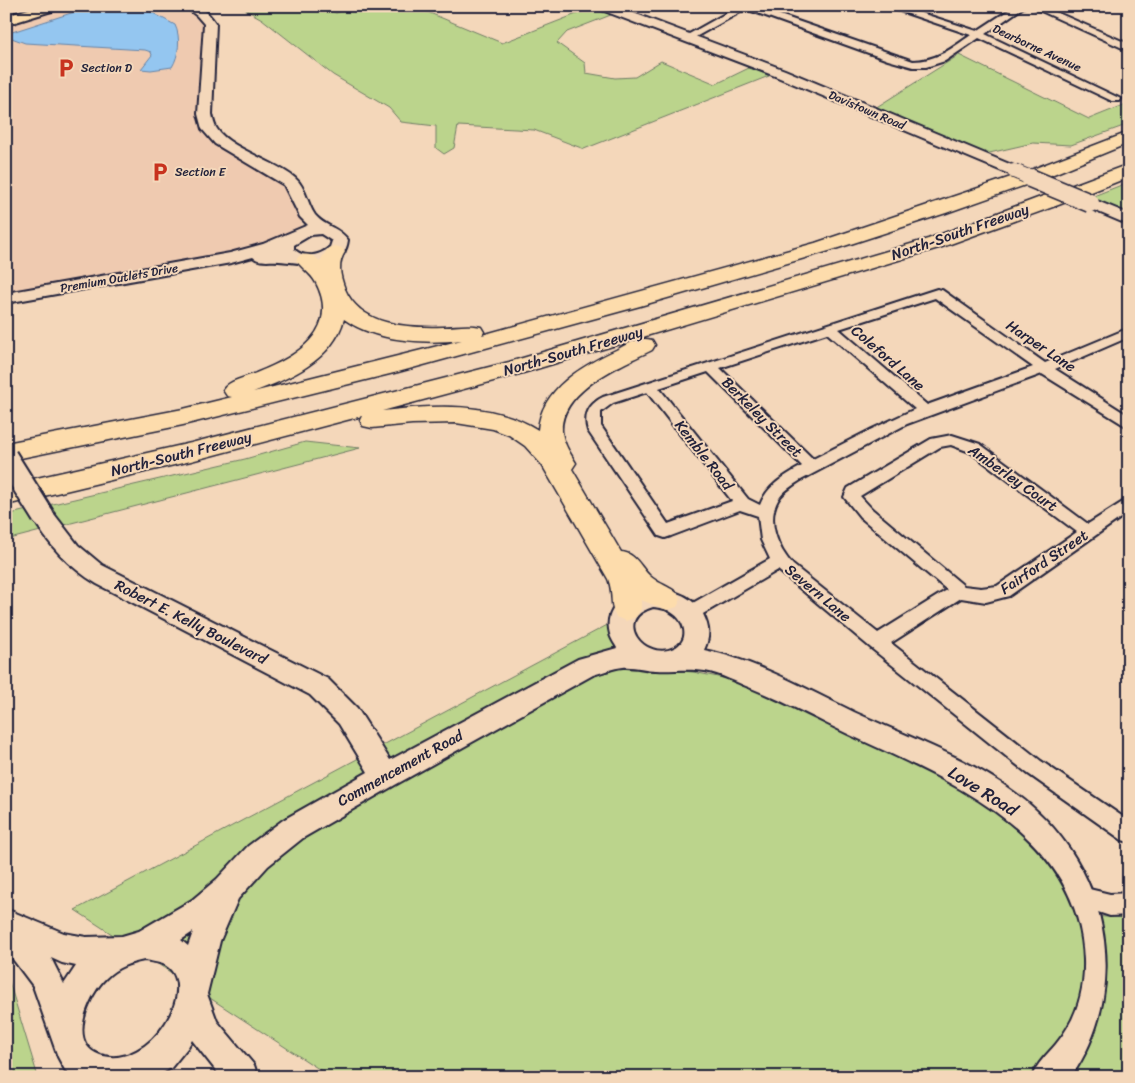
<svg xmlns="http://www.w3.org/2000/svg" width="1135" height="1083" viewBox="0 0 1135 1083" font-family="Sriracha,sans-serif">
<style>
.built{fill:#efcab0}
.green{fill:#bbd48c;stroke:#6e7b64}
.water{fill:#94c6f0;stroke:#6684a8}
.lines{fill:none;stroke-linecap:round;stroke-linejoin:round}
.street-casing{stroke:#22223b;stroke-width:4}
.secondary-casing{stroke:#22223b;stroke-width:4}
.primary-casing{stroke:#22223b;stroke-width:4}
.highway-casing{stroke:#22223b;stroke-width:3}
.street{fill:#f4d7ba;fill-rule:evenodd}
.secondary{fill:#f4d7ba;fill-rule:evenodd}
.primary{fill:#fddcac;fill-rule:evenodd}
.highway{fill:#fddcac;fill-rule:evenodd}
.secondary-bridge-far2-casing{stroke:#22223b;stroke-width:16;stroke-linecap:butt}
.secondary-bridge-far1-casing{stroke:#22223b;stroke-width:21;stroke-linecap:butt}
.secondary-bridge-casing{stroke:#22223b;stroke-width:26;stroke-linecap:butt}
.secondary-bridge-far2{stroke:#f4d7ba;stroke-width:14}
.secondary-bridge-far1{stroke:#f4d7ba;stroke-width:18}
.secondary-bridge{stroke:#f4d7ba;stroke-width:22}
.labels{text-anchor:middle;stroke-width:4;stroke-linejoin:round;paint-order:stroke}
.far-street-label{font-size:12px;fill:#22223b;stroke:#f4d7ba}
.far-poi-label{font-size:12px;fill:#22223b;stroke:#f4d7ba;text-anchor:start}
.street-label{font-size:15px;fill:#22223b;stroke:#f4d7ba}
.near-street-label{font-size:18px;fill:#22223b;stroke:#f4d7ba}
</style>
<rect width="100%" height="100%" fill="#f4d7ba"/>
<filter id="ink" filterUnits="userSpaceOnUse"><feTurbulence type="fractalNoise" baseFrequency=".02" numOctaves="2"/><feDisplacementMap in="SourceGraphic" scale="10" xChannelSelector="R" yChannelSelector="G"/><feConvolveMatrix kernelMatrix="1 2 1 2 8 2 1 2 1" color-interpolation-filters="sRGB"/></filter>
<g filter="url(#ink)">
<path class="built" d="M53,6H190L205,16L209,129L284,177L303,215L301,226L298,234L275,246L6,298V21Z"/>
<path class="green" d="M239,6H321L336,13L356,6H413L502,43L597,6L616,13L567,32L557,43L585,63L586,73L615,78L635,77L661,61L716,84L751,67L769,76L584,149L534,130L458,126L454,148L444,154L436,148V126L401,122L389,108L333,75L262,19Z
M959,55L1089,119L1129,103V124L1071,145L1033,143L985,154L875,108Z
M1129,182V214L1091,197Z
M305,442L360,448L6,540V515L245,459Z
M613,622L643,668L693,672L743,682L959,780L1045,847L1086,916L1129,918V1077H331L75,910Z
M6,977L8,978L38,1077H6Z"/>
<path class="water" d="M93,6H140L175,25C181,37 179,56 172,67L151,70L141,69L152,55L151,52L145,50L25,43L9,37V33Z"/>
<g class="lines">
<defs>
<path id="street" d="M739,6H754L913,61C937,61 952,48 971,35L885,6H899L977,31L1015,6H1025L985,34L1121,99L1120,101H1112L979,38L945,61L926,67H913L888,60L746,9L690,40L687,41L682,38Z
M1030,6H1042L1129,44V51Z
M937,289L942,290L1045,363L1129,328V337L1055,369L1129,416V428L1042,374L907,424L801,480C793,485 783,491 778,500C766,521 778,549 793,565L878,633L947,590L860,517L844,497L848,488L931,439L952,435L980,444L1088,524L1129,498V512L1009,596L986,602L961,598L891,643L1041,761L1129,821V842L1122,840L1027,773L871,648L778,570L696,618L690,620L684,618L681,613L684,608L770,559L761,540L758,516L740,510L671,536L665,538L659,536L588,431C583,415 589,404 603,397ZM935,298L1033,367L927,405L839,329ZM827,333L915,409L872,429L813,459L720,368ZM708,372L802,466C784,476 767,486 760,505L748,499L659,388ZM647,392L732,501L668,524L601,426V412L613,403ZM951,445L970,452L1077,532L997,586L981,588L964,586L872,509L860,496L940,447Z
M1085,888L1110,894L1129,893V915L1110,916L1077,905L1074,898L1077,891Z"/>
<path id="secondary" d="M184,6C202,6 206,9 216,24L212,114C213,119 214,125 217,129C229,148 275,161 295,178C306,187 307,204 315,215C325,227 339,227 348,240C344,274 300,262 279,261C270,260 259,263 253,257L231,263L6,303V293L230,253L263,244L308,225L300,217L284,185L215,144L202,129L198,114L204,24L197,16ZM321,234L332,241L330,247C320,256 304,259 294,249V245L311,235Z
M597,6H615L785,70L1019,168L1022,171L1019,174H1009L775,76L599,9Z
M1090,198L1129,214V225L1084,206L1082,203L1084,200Z
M43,508L51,510L78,545L102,565L328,679L357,708L390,760L578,659L617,648C615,644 611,639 610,634C597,588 680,572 703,614C710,628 710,637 704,650C753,659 808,690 854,712C908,737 967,757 1015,793C1107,859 1135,984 1071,1077H1032C1037,1063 1047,1055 1056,1044C1076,1020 1085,991 1084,960C1080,833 948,780 850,735C817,719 785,702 751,688C736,682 721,674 705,671C688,668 673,671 656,670C645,670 634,666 623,667C613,668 603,672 593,675L395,785L303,838L268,866L238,899L220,941L207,994L217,1021L254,1065L258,1077H221L192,1040L188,1047L171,1068L156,1077H74L65,1070L58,1057L33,986L6,950V909L64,933L86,937L122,936L139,931L192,900L217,879L248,846L283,820L368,772L339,724L310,695L97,584C69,567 48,545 32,516L35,510ZM653,607C660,608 666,608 671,612C685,620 691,640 674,648C645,662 611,619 653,607ZM193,932L188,946L181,940ZM51,958L62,963L76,966L64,984ZM144,960C150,961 157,962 163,964C203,983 151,1072 100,1055C66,1044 89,994 106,978C117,967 130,963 144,960Z"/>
<path id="primary" d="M38,6H60L58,9L6,25V16Z"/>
<path id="highway" d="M1129,132V143L1034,182L946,213L829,251L640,306L398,372L183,425L6,461V443L183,409L232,397L227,396L223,390C229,380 245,378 256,373C295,358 341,331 316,283C311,273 301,268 296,260L299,256C308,253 313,255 320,261L328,248L335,246L342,248L345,252C337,264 340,276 345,289C361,326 407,328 443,327C455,327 468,324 481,327L484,332L482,335L815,243L1020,174ZM344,319C376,342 424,344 462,340L253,392C289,379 333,360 344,319Z
M1129,164V177L1061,204L942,247L523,373L382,411C434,405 492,401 538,430C541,389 582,366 616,350C628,344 638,336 652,340L655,345L652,350C622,365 560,390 562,431C563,443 570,453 576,463L572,469L621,552C636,553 640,567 650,576C661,586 675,587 681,599L677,607L667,610L641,600V609L636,617L626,621L616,617C609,605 614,593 608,579L542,465L525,446L509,435L493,429L456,423L412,424L372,428L363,426L360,420L362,416L191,461L6,505V485L191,443L509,362L928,239Z"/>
</defs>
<use href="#street" class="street-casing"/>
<use href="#secondary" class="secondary-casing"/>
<use href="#primary" class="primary-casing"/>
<use href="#highway" class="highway-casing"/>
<use href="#street" class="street"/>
<use href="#secondary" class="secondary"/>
<use href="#primary" class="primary"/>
<use href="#highway" class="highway"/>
<defs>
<path id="secondary-bridge-far2" d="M1014,171L1033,179"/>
<path id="secondary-bridge-far1" d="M1030,178L1090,203"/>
<path id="secondary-bridge" d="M6,457L43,516"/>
</defs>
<use href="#secondary-bridge-far2" class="secondary-bridge-far2-casing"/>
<use href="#secondary-bridge-far1" class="secondary-bridge-far1-casing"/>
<use href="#secondary-bridge" class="secondary-bridge-casing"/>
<use href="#secondary-bridge-far2" class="secondary-bridge-far2"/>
<use href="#secondary-bridge-far1" class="secondary-bridge-far1"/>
<use href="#secondary-bridge" class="secondary-bridge"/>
</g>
</g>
<defs>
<symbol id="parking-bare" viewBox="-9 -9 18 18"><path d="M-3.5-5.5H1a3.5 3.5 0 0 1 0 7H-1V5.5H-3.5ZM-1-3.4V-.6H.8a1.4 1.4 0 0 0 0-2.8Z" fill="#c8321e" stroke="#f4d7ba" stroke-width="2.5" paint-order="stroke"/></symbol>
</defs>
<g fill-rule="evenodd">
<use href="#parking-bare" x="52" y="54" width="28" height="28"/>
<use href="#parking-bare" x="146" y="158" width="28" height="28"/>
</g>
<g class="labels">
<g class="far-street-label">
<text transform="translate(1037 48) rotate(25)" y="4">Dearborne Avenue</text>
<text transform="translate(867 110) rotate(23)" y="4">Davistown Road</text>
<text transform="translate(119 278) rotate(-10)" y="4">Premium Outlets Drive</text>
</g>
<g class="far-poi-label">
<text x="81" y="72">Section D</text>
<text x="175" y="176">Section E</text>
</g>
<g class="street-label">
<text transform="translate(960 232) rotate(-19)" y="5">North-South Freeway</text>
<text transform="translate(1041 346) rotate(34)" y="5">Harper Lane</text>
<text transform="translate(573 351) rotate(-16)" y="5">North-South Freeway</text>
<text transform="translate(888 358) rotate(41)" y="5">Coleford Lane</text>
<text transform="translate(762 417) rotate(45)" y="5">Berkeley Street</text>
<text transform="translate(181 454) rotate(-14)" y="5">North-South Freeway</text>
<text transform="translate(704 455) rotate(52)" y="5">Kemble Road</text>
<text transform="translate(1013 478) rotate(35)" y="5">Amberley Court</text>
<text transform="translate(1044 562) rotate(-34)" y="5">Fairford Street</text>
<text transform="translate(818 593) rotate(40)" y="5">Severn Lane</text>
<text transform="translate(191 622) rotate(27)" y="5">Robert E. Kelly Boulevard</text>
<text transform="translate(400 768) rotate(-29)" y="5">Commencement Road</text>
</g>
<g class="near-street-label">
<text transform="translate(983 791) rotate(32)" y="6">Love Road</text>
</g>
</g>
<rect width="1135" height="1083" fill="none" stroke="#f4d7ba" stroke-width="25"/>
<rect x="12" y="12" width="1110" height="1058" fill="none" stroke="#22223b" stroke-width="2" filter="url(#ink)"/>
</svg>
